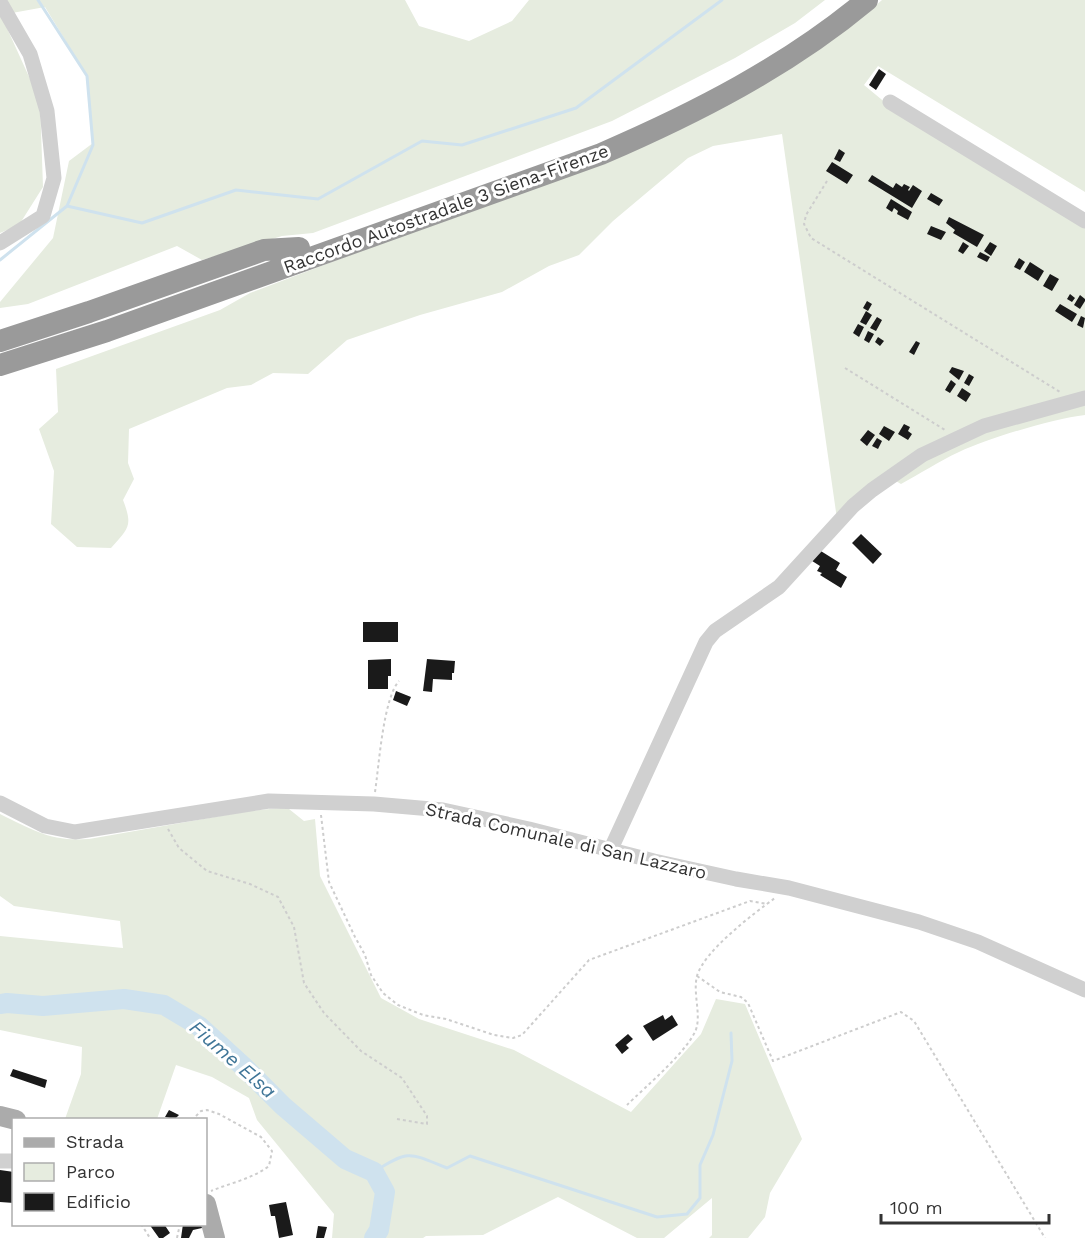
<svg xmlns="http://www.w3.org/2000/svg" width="1085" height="1238" viewBox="0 0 1085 1238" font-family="'Work Sans',sans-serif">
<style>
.green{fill:#e6ecdf}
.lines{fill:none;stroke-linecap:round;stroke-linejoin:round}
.stream{stroke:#cfe2ee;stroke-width:3}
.river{stroke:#cfe2ee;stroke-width:20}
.building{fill:#1a1a1a}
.path{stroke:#cdcdcd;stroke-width:2;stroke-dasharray:3 3;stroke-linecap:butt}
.minor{stroke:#d0d0d0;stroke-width:15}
.major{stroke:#ababab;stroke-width:20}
.highway{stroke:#9a9a9a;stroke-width:22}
.labels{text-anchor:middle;stroke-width:6;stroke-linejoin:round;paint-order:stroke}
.street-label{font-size:18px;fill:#333;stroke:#fff}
.water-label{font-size:20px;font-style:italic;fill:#3f7597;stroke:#fff}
</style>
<rect width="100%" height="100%" fill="#fff"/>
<path class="green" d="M0,0H405L419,26L469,41L512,21L529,0H825L795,23L735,58L612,121L313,233L282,236L202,260L177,246L28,304L0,308V302L53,238L69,161L93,143L87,76L45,7L1,15L40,101L43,187L19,225L0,233Z
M882,0H1085V192L878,66L864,85L887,104L1085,225V394L970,429L837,519L782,134L713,146L688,158L613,221L579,255L549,266L502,292L420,315L347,340L308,374L273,373L251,385L227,388L129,429L128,463L134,479L123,500C133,526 129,528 111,548L77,547L51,524L54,471L39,429L58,412L56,369L220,310L250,293L456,215L599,164L874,7Z
M1085,405V415C1052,419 989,438 959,452C939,461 920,474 901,484L894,480L936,454L976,435Z
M281,808L289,809L304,821L315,819L320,876L381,998L419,1019L514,1050L631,1112L701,1034L716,999L745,1004L802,1139L770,1193L765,1217L748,1238H709L712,1235V1198L664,1238H637L558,1197L483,1235L426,1236L423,1238H332L334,1214L257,1120L249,1098L212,1077L176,1065L157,1119H65L81,1074L82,1047L0,1030V936L123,948L120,921L14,906L0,896V814C33,830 51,842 89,839L249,811Z"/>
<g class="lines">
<path class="stream" d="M67,206L142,223L236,190L318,199L422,141L462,145L576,108L722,0
M0,260L67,206L93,145L87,76L38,0
M374,1172C409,1149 410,1153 447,1168L470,1156L657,1217L687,1214L700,1198V1165L713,1135L732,1061L731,1033"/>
<path class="river" d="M0,1004L7,1003L43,1006L124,999L164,1005L199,1026L245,1068L283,1106L345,1159L374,1172L385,1192L379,1230L374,1238"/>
</g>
<path class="building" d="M879,69L886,74L876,90L869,85Z
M839,149L845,153L840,162L834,159Z
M832,162L853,175L847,184L826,171Z
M872,175L893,188L896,183L902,187L904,184L910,187L908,190L909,191L913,185L922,191L912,208L868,181Z
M931,193L943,200L939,206L927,199Z
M891,199L912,212L908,220L897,214L898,211L894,208L892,212L886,208Z
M949,217L984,235L977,247L953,233L955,230L946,223Z
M931,226L946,232L941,240L927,234Z
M963,242L969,246L963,254L958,251Z
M990,242L997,246L991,256L984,251Z
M980,252L990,257L987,262L977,257Z
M1019,258L1025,262L1020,270L1014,267Z
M1030,262L1044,271L1038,281L1024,272Z
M1050,274L1059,279L1052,291L1043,286Z
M1070,294L1075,298L1072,302L1067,299Z
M1080,295L1085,299V301L1080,309L1074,305Z
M867,301L872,304L868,311L863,308Z
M1060,304L1077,314L1072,322L1055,311Z
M866,311L872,315L866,325L860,322Z
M1081,316L1085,318L1083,328L1077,325Z
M877,317L882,320L876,331L870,328Z
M858,324L864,327L859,337L853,333Z
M868,331L874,334L869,343L864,340Z
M878,337L884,341L880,346L875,342Z
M916,341L920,343L914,355L909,352Z
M952,367L964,371L959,380L949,372Z
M969,374L974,377L969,386L964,383Z
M951,380L956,384L950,393L945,390Z
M962,388L971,394L966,402L957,396Z
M904,424L910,427L908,431L912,434L908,440L898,434Z
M884,426L895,432L889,441L879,434Z
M868,430L875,435L867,446L860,440Z
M877,438L882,441L878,449L872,446Z
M861,534L882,554L873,564L852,543Z
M816,548L840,563L836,570L847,577L841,588L820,575L822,573L817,571L820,566L809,559Z
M363,622H398V642H363Z
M391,659V676H388V689H368V660Z
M427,659L455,661L454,673H452V680L433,679L432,692L423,691Z
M396,691L411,697L407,706L393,700Z
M663,1015L665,1020L672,1015L678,1025L653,1041L643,1026Z
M628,1034L633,1039L626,1045L629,1048L622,1054L615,1045Z
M13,1069L47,1080L45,1088L10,1076Z
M169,1110L179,1115L175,1119L165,1117Z
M0,1170L14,1172V1203L0,1202Z
M286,1202L293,1235L279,1238L275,1216H271L269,1205Z
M149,1224H164L170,1233L163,1238H159Z
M183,1224H201L202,1228L193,1230L189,1238H181Z
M318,1226L327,1227L324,1238H316Z"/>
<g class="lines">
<path class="path" d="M827,181L806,215L804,224L811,238L1060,392
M845,368L945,430
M375,792C379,766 383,699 399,681
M321,815L329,882L355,937L365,955L371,975L383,993L398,1005L423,1015L446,1019L494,1035L513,1038L522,1035L589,960L750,901L767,904
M168,829L179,848L207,871L250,884L278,897L294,927L304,983L324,1013L361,1051L402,1078L427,1116V1124L397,1119
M697,976L720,992L741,997L748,1003L773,1061L901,1012L914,1021L1045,1238
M627,1105C643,1089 693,1047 697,1026C700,1010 693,992 697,976C704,951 753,914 775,898
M196,1116L201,1111L207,1110L219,1114L261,1137L272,1151L269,1166C252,1179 230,1183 211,1191
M141,1224L150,1238
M177,1238L180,1224"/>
<path class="minor" d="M0,2L30,54L47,111L54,178L43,216L0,243
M890,102L1085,221
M0,803L45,826L75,832L269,801L374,804L443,810L529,829L654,861L736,879L789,888L919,922L978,942L1085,990
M610,851L706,642L715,631L779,587L853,506L872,490L922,455L984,426L1085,398
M0,1161H14"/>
<path class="major" d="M0,1116L16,1120
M206,1204L215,1238"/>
<path class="highway" d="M0,341L89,312L264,250L299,248
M0,365L107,331L601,154C696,113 788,66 867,0"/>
</g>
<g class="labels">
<g class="street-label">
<text transform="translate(446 209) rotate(-20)" y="6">Raccordo Autostradale 3 Siena-Firenze</text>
<text transform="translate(566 841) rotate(13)" y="6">Strada Comunale di San Lazzaro</text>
</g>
<g class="water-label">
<text transform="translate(233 1059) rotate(41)" y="7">Fiume Elsa</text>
</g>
</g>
<rect x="12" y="1118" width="195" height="108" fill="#ffffff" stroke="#adadad" stroke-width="1.5"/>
<rect x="24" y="1138" width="30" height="9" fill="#ababab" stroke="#adadad" stroke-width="1.5"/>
<text x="66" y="1148" font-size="18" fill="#333333">Strada</text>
<rect x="24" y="1163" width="30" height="18" fill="#e6ecdf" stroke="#adadad" stroke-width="1.5"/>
<text x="66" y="1178" font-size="18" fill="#333333">Parco</text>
<rect x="24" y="1193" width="30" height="18" fill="#1a1a1a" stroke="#adadad" stroke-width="1.5"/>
<text x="66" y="1208" font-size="18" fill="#333333">Edificio</text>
<path d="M881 1214v9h168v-9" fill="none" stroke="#333333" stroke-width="3"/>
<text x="890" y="1214" font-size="18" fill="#333333" stroke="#ffffff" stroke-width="4.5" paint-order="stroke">100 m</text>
</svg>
